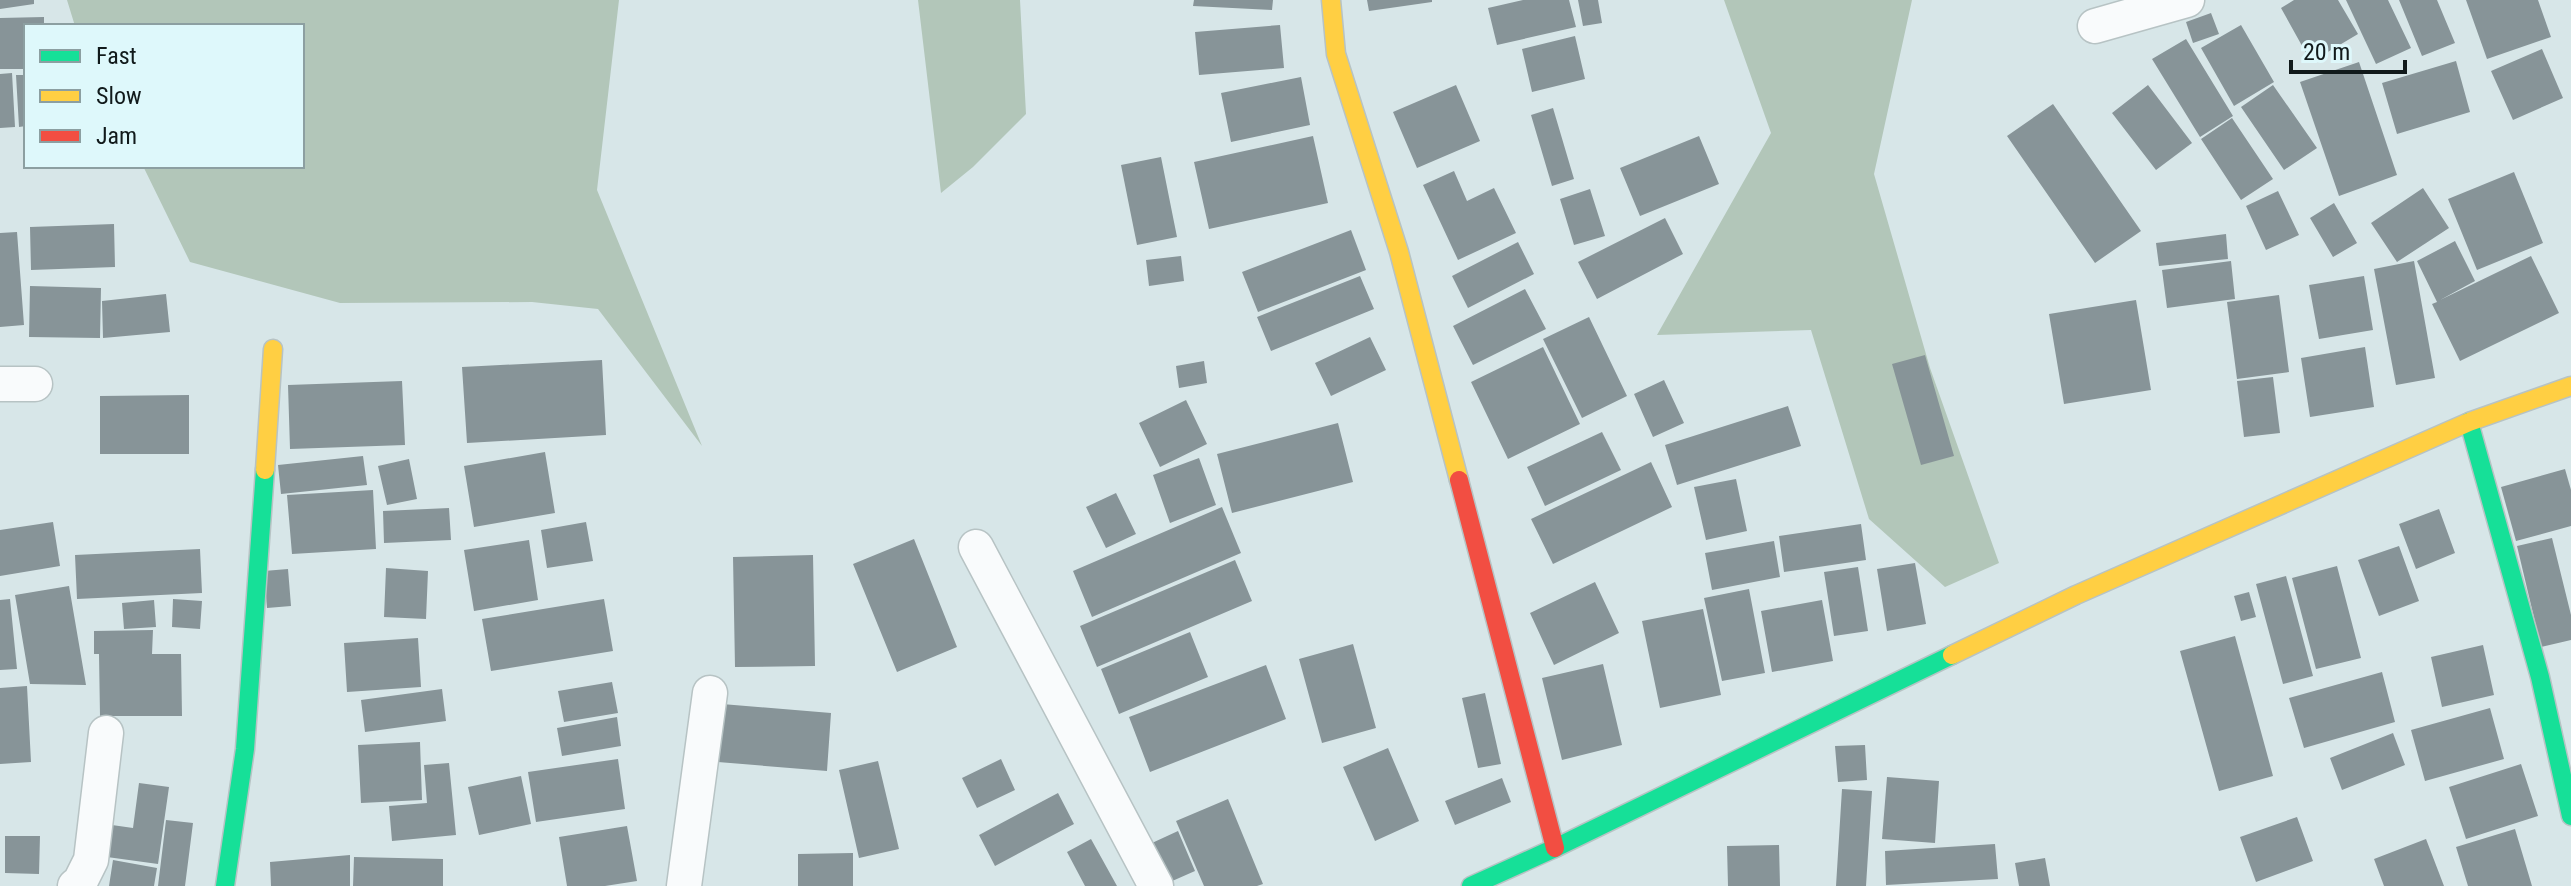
<svg xmlns="http://www.w3.org/2000/svg" width="2571" height="886" viewBox="0 0 2571 886" font-family="'Roboto Condensed',sans-serif">
<style>
.forest{fill:#b2c6b9}
.building{fill:#879498}
.lines{fill:none;stroke-linecap:round;stroke-linejoin:round}
.street-casing{stroke:#b7c3c4;stroke-width:37}
.fast-casing{stroke:#b7c3c4;stroke-width:21}
.slow-casing{stroke:#b7c3c4;stroke-width:21}
.jam-casing{stroke:#b7c3c4;stroke-width:21}
.street{stroke:#f9fbfc;stroke-width:34}
.fast{stroke:#16e098;stroke-width:18}
.slow{stroke:#ffcf43;stroke-width:18}
.jam{stroke:#f24e42;stroke-width:18}
</style>
<rect width="100%" height="100%" fill="#d7e6e8"/>
<path class="forest" d="M67,0H619L597,190L702,446L598,309L532,302L340,303L190,262L143,166H302V26H75Z
M918,0H1020L1026,114L973,167L941,193Z
M1724,0H1912L1874,174L1930,368L1999,563L1945,587L1869,519L1811,330L1657,335L1771,133Z"/>
<path class="building" d="M0,0H34V4L0,9Z
M1194,0H1273L1272,10L1193,6Z
M1367,0H1432V2L1369,11Z
M1523,0H1569L1576,27L1497,45L1488,8Z
M1578,0H1598L1602,23L1583,26Z
M2294,0H2338L2358,34L2311,62L2281,8Z
M2346,0H2388L2411,48L2376,64Z
M2399,0H2437L2455,43L2422,56Z
M2466,0H2538L2551,37L2487,59Z
M2211,13L2219,34L2193,43L2186,22Z
M44,17V26H26V69H0V18Z
M1280,25L1284,68L1199,75L1195,32Z
M2241,25L2274,82L2234,106L2201,48Z
M1575,36L1585,79L1532,92L1522,49Z
M2186,39L2233,116L2200,137L2152,59Z
M2542,49L2563,98L2513,120L2491,71Z
M2456,61L2470,112L2397,134L2382,83Z
M2359,62L2397,175L2339,196L2300,82Z
M12,73L15,127L0,128V74Z
M16,75H26V126L19,127Z
M1301,77L1310,125L1231,142L1221,93Z
M1456,85L1480,141L1417,168L1393,112Z
M2148,85L2192,143L2156,170L2112,113Z
M2273,85L2317,148L2284,170L2241,107Z
M2053,104L2141,231L2095,263L2007,136Z
M1553,108L1574,179L1552,186L1531,115Z
M2232,118L2273,179L2241,200L2201,139Z
M1313,136L1328,203L1209,229L1194,162Z
M1699,136L1719,184L1640,216L1620,168Z
M1161,157L1177,237L1137,245L1121,165Z
M1454,171L1467,201L1494,188L1516,233L1458,260L1423,185Z
M2514,172L2543,243L2477,270L2448,199Z
M2423,188L2449,228L2397,262L2371,223Z
M1590,189L1605,236L1574,245L1560,199Z
M2278,191L2299,235L2266,250L2246,206Z
M2334,203L2357,243L2333,257L2310,218Z
M1665,218L1683,254L1597,299L1578,262Z
M114,224L115,267L31,270L30,227Z
M1351,230L1366,270L1258,312L1242,272Z
M17,232L24,325L0,327V233Z
M2226,234L2228,259L2159,266L2156,243Z
M2455,241L2475,281L2440,300L2531,256L2559,313L2460,361L2432,304L2437,302L2417,261Z
M1518,242L1534,274L1468,308L1452,276Z
M1181,256L1184,281L1149,286L1146,260Z
M2231,261L2235,299L2167,308L2162,270Z
M2414,261L2435,378L2396,385L2374,269Z
M1360,276L1374,309L1271,351L1257,317Z
M2364,276L2373,330L2319,339L2309,285Z
M30,286L101,288L100,338L29,337Z
M1525,289L1546,329L1473,365L1453,326Z
M166,294L170,332L103,338L102,301Z
M2279,295L2289,372L2237,379L2227,302Z
M2136,300L2151,390L2064,404L2049,314Z
M1589,317L1627,396L1582,418L1543,339Z
M1370,337L1386,370L1331,396L1315,363Z
M1543,347L1580,424L1508,459L1471,382Z
M2365,347L2374,407L2310,417L2301,358Z
M1925,355L1954,456L1921,465L1892,364Z
M602,360L606,435L467,443L462,367Z
M1204,361L1207,383L1179,388L1176,366Z
M2273,377L2280,433L2244,437L2237,381Z
M1664,380L1684,423L1653,437L1634,394Z
M402,381L405,445L290,449L288,385Z
M189,395V454H100V396Z
M1186,400L1207,444L1160,467L1139,423Z
M1788,406L1801,446L1677,485L1665,445Z
M1338,423L1353,482L1232,513L1217,454Z
M1602,432L1621,470L1545,506L1527,467Z
M545,452L555,513L474,527L464,466Z
M363,456L367,485L281,494L278,465Z
M1199,458L1216,505L1170,523L1153,475Z
M409,459L417,499L387,505L378,466Z
M1651,462L1672,507L1553,564L1531,519Z
M2565,469L2571,490V526L2516,541L2501,487Z
M1736,479L1747,531L1706,540L1694,487Z
M373,490L376,549L292,554L287,495Z
M1116,493L1136,534L1106,548L1086,507Z
M1222,507L1241,553L1092,617L1073,571Z
M449,508L451,540L384,543L383,511Z
M2439,509L2455,553L2416,569L2399,524Z
M53,522L60,566L0,576V530Z
M586,522L593,561L547,568L541,530Z
M1861,524L1866,560L1784,572L1779,536Z
M2552,538L2571,615V640L2541,647L2517,546Z
M914,539L957,647L897,672L853,564Z
M529,540L538,600L474,611L464,550Z
M1774,541L1780,577L1712,590L1705,553Z
M2399,546L2419,601L2379,616L2358,560Z
M200,549L202,593L77,599L75,555Z
M813,555L815,666L735,667L733,557Z
M1235,560L1252,601L1097,667L1080,626Z
M1915,563L1926,624L1887,631L1877,569Z
M2337,566L2361,658L2316,669L2292,578Z
M1858,567L1868,631L1834,636L1824,572Z
M386,568L428,571L426,619L384,617Z
M288,569L291,606L267,608L264,571Z
M2286,576L2313,676L2283,684L2256,584Z
M1595,582L1619,633L1554,665L1530,613Z
M69,586L86,685L30,684L15,595Z
M1749,589L1765,673L1722,681L1704,598Z
M2249,592L2256,617L2241,621L2234,596Z
M10,599L17,669L0,670V600Z
M173,599L202,601L200,629L172,627Z
M604,599L613,651L491,671L482,619Z
M154,600L156,627L124,629L122,603Z
M1822,600L1833,661L1772,672L1761,611Z
M1703,609L1721,695L1660,708L1642,621Z
M153,630L152,654H181L182,716H100L99,654H94V631Z
M1190,632L1208,677L1119,714L1101,669Z
M2235,636L2273,776L2219,791L2180,651Z
M418,638L421,687L347,692L344,643Z
M1353,644L1376,728L1322,743L1299,659Z
M2483,645L2494,695L2442,707L2431,657Z
M1603,664L1622,745L1562,760L1542,678Z
M1266,665L1286,719L1150,772L1129,717Z
M2382,672L2395,722L2304,748L2289,698Z
M612,682L618,713L564,722L558,691Z
M27,686L31,762L0,764V688Z
M442,689L446,721L365,732L361,700Z
M1485,693L1501,764L1478,768L1462,698Z
M722,704L831,713L827,771L718,762Z
M2490,708L2504,759L2425,781L2411,730Z
M617,717L621,746L562,756L557,728Z
M2393,733L2405,765L2342,790L2330,758Z
M420,742L422,800L361,803L358,745Z
M1865,745L1867,780L1838,782L1835,746Z
M1388,748L1419,821L1375,841L1343,767Z
M618,759L625,809L536,822L528,772Z
M1001,759L1015,790L977,808L962,778Z
M878,761L899,849L859,858L839,770Z
M449,763L456,835L392,841L389,806L427,803L424,765Z
M2521,764L2538,816L2466,839L2449,787Z
M521,776L531,824L479,835L468,787Z
M1887,777L1939,781L1935,843L1882,839Z
M1502,778L1511,802L1455,825L1445,801Z
M139,783L169,787L158,864L107,857L112,825L133,828Z
M1842,789L1872,791L1866,886H1836Z
M1058,793L1074,824L995,866L979,835Z
M1228,799L1263,884L1257,886H1204L1176,821Z
M2297,817L2313,861L2256,882L2240,837Z
M166,820L193,823L185,886H158Z
M627,826L637,881L605,886H567L559,837Z
M2515,829L2532,886H2468L2456,847Z
M1178,831L1195,871L1170,882L1152,843Z
M5,836H40L39,874L5,873Z
M1091,839L1117,886H1085L1067,852Z
M2426,839L2444,886H2384L2374,859Z
M1995,844L1998,879L1886,885L1885,851Z
M1779,845L1780,886H1728L1727,846Z
M853,853V886H798V854Z
M350,855V886H271L270,862Z
M354,857L443,859V886H353Z
M2045,858L2050,886H2019L2015,863Z
M113,860L157,868L154,886H109Z"/>
<g class="lines">
<defs>
<path id="street" d="M2095,26L2187,0
M0,384H35
M976,547L1156,886
M75,886L80,882L91,860L106,733
M684,886L710,693"/>
<path id="fast" d="M2469,422L2540,677L2571,816
M225,886L245,749L265,470
M1471,886L1555,848L1952,655"/>
<path id="slow" d="M1331,0L1336,54L1399,252L1459,480
M265,470L273,349
M1952,655L2076,595L2469,422L2571,386"/>
<path id="jam" d="M1459,480L1555,848"/>
</defs>
<use href="#street" class="street-casing"/>
<use href="#fast" class="fast-casing"/>
<use href="#slow" class="slow-casing"/>
<use href="#jam" class="jam-casing"/>
<use href="#street" class="street"/>
<use href="#fast" class="fast"/>
<use href="#slow" class="slow"/>
<use href="#jam" class="jam"/>
</g>
<rect x="24" y="24" width="280" height="144" fill="#def8fb" stroke="#8c9fa1" stroke-width="2"/>
<rect x="40" y="50" width="40" height="12" fill="#16e098" stroke="#8c9fa1" stroke-width="2"/>
<text x="96" y="64" font-size="24" fill="#111a1b">Fast</text>
<rect x="40" y="90" width="40" height="12" fill="#ffcf43" stroke="#8c9fa1" stroke-width="2"/>
<text x="96" y="104" font-size="24" fill="#111a1b">Slow</text>
<rect x="40" y="130" width="40" height="12" fill="#f24e42" stroke="#8c9fa1" stroke-width="2"/>
<text x="96" y="144" font-size="24" fill="#111a1b">Jam</text>
<path d="M2291 60v12h114v-12" fill="none" stroke="#111a1b" stroke-width="4"/>
<text x="2303" y="60" font-size="24" fill="#111a1b" stroke="#def8fb" stroke-width="6" paint-order="stroke">20 m</text>
</svg>
